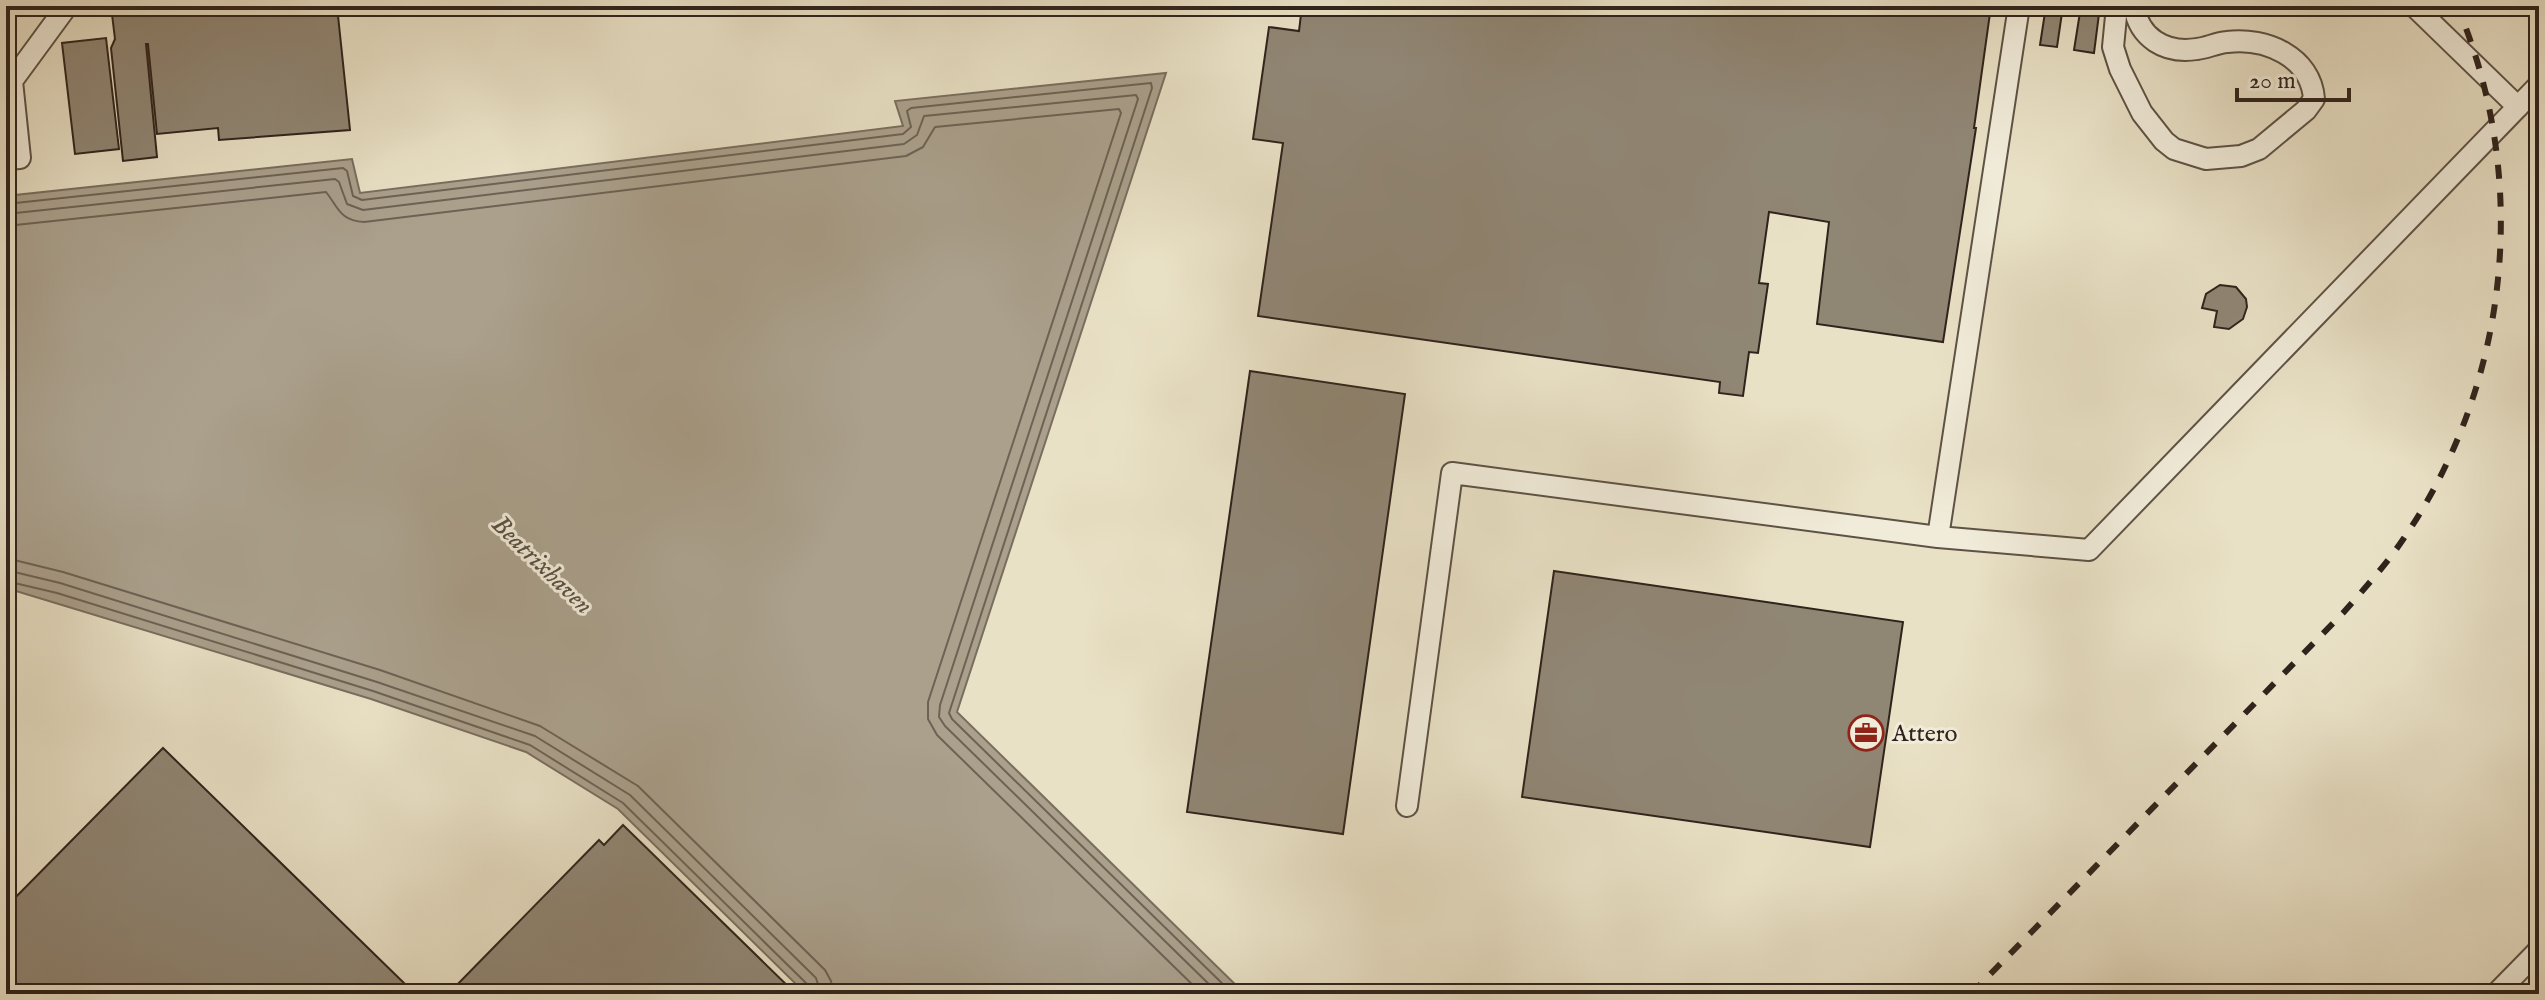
<svg xmlns="http://www.w3.org/2000/svg" width="2545" height="1000" viewBox="0 0 2545 1000" font-family="'IM FELL English',serif">
<style>
.water{fill:#aaa08c;stroke:#796e5f;stroke-width:2}
.lines{fill:none;stroke-linecap:round;stroke-linejoin:round}
.shore{stroke:#6d6254;stroke-width:2}
.building{fill:#908674;stroke:#30231c;stroke-width:2}
.service-casing{stroke:#5e5246;stroke-width:24}
.service{stroke:#f1ecda;stroke-width:20}
.rail{stroke:#30231c;stroke-width:6;stroke-dasharray:14 14;stroke-linecap:butt}
.labels{text-anchor:middle;stroke-width:6;stroke-linejoin:round;paint-order:stroke}
.poi-label{font-size:24px;fill:#30231c;stroke:#f1ecda;text-anchor:start}
.water-label{font-size:26px;font-style:italic;fill:#5b4f43;stroke:#f1ecda}
</style>
<rect width="100%" height="100%" fill="#e9e1c6"/>
<filter id="stains"><feTurbulence type="fractalNoise" baseFrequency=".0025" numOctaves="4"/><feColorMatrix values="0 0 0 0 .2 0 0 0 0 .09 0 0 0 0 .02 0 0 0 .5 -.17"/></filter>
<radialGradient id="worn" r=".72"><stop offset=".6" stop-color="#630" stop-opacity="0"/><stop offset="1" stop-color="#630" stop-opacity=".3"/></radialGradient>
<path class="water" d="M1166,73L957,712L1245,994H806L618,809L526,752L371,699L6,588V196L352,159L360,193L903,126L895,101Z"/>
<g class="lines">
<path class="shore" d="M6,204L343,168L347,171L353,196L362,200L903,134L911,127L907,111L911,108L1151,83L1152,88L949,713L952,719L1233,994
M6,214L335,179L339,182L347,204L363,210L904,144L917,135L924,116L1136,95L1138,99L940,705L939,717L945,726L1219,994
M6,226L326,192C338,207 340,221 364,222L906,156L923,147L935,127L1119,109L1121,113L928,702V719L937,735L1202,994
M6,558L63,572L380,670L540,726L638,786L825,970L831,981L833,994
M6,570L60,583L377,682L535,736L630,795L816,978L821,994
M6,581L57,593L373,691L530,745L623,803L808,985L811,994"/>
</g>
<path class="building" d="M111,6H337L350,130L219,140L218,128L157,134L148,44H146L157,157L123,161L111,48L115,39Z
M1302,6H1991L1974,128H1976L1943,342L1817,324L1829,222L1769,212L1759,283L1768,284L1758,353L1749,352L1743,396L1719,393L1720,382L1258,316L1283,143L1253,139L1269,27L1299,31Z
M2046,6H2063L2057,47L2040,45Z
M2081,6H2100L2094,53L2074,50Z
M106,38L119,149L75,154L62,43Z
M2220,285L2236,287L2246,299L2247,307L2243,319L2229,329L2214,327L2217,311L2202,308L2206,294Z
M1250,371L1405,394L1343,834L1187,812Z
M1554,571L1903,622L1870,847L1522,797Z
M163,748L405,984L395,994H6V907Z
M623,825L796,994H448L599,840L604,845Z"/>
<g class="lines">
<defs>
<path id="service" d="M2117,6L2113,47L2120,69L2142,113L2164,141L2174,149L2206,159L2241,156L2259,149L2306,110L2314,99C2311,57 2266,37 2227,42C2216,43 2207,48 2197,49C2165,54 2139,38 2134,6
M2414,6L2518,107
M6,159L20,158L12,81L67,6
M1938,537L2019,6
M1407,806L1452,473L1938,537L2089,550L2539,85
M2496,994L2539,950"/>
</defs>
<use href="#service" class="service-casing"/>
<use href="#service" class="service"/>
<path class="rail" d="M2537,6L2539,8
M1971,994L2343,613C2364,589 2386,565 2404,538C2510,383 2531,179 2457,6"/>
</g>
<defs>
<symbol id="office-ring" viewBox="-11 -11 22 22"><circle r="9.5" fill="#f1ecda" stroke="#8f2418" stroke-width="1.5"/><path d="M-6-3h4V-5.5h4V-3h4V5H-6ZM-1-4.5V-3h2v-1.5ZM-6 0V1H6V0Z" fill="#8f2418"/></symbol>
</defs>
<g fill-rule="evenodd">
<use href="#office-ring" x="1846" y="713" width="40" height="40"/>
</g>
<g class="labels">
<g class="poi-label">
<text x="1892" y="741">Attero</text>
</g>
<g class="water-label">
<text transform="translate(543 564) rotate(44)" y="9">Beatrixhaven</text>
</g>
</g>
<rect width="2545" height="1000" fill="none" stroke="#e9e1c6" stroke-width="32"/>
<rect x="8" y="8" width="2529" height="984" fill="none" stroke="#30231c" stroke-width="4"/>
<rect x="16" y="16" width="2513" height="968" fill="none" stroke="#30231c" stroke-width="2"/>
<path d="M2237 88v12h112v-12" fill="none" stroke="#30231c" stroke-width="4"/>
<text x="2249" y="88" font-size="24" fill="#30231c" stroke="#f1ecda" stroke-width="6" paint-order="stroke">20 m</text>
<rect width="100%" height="100%" filter="url(#stains)"/>
<rect width="100%" height="100%" fill="url(#worn)"/>
</svg>
